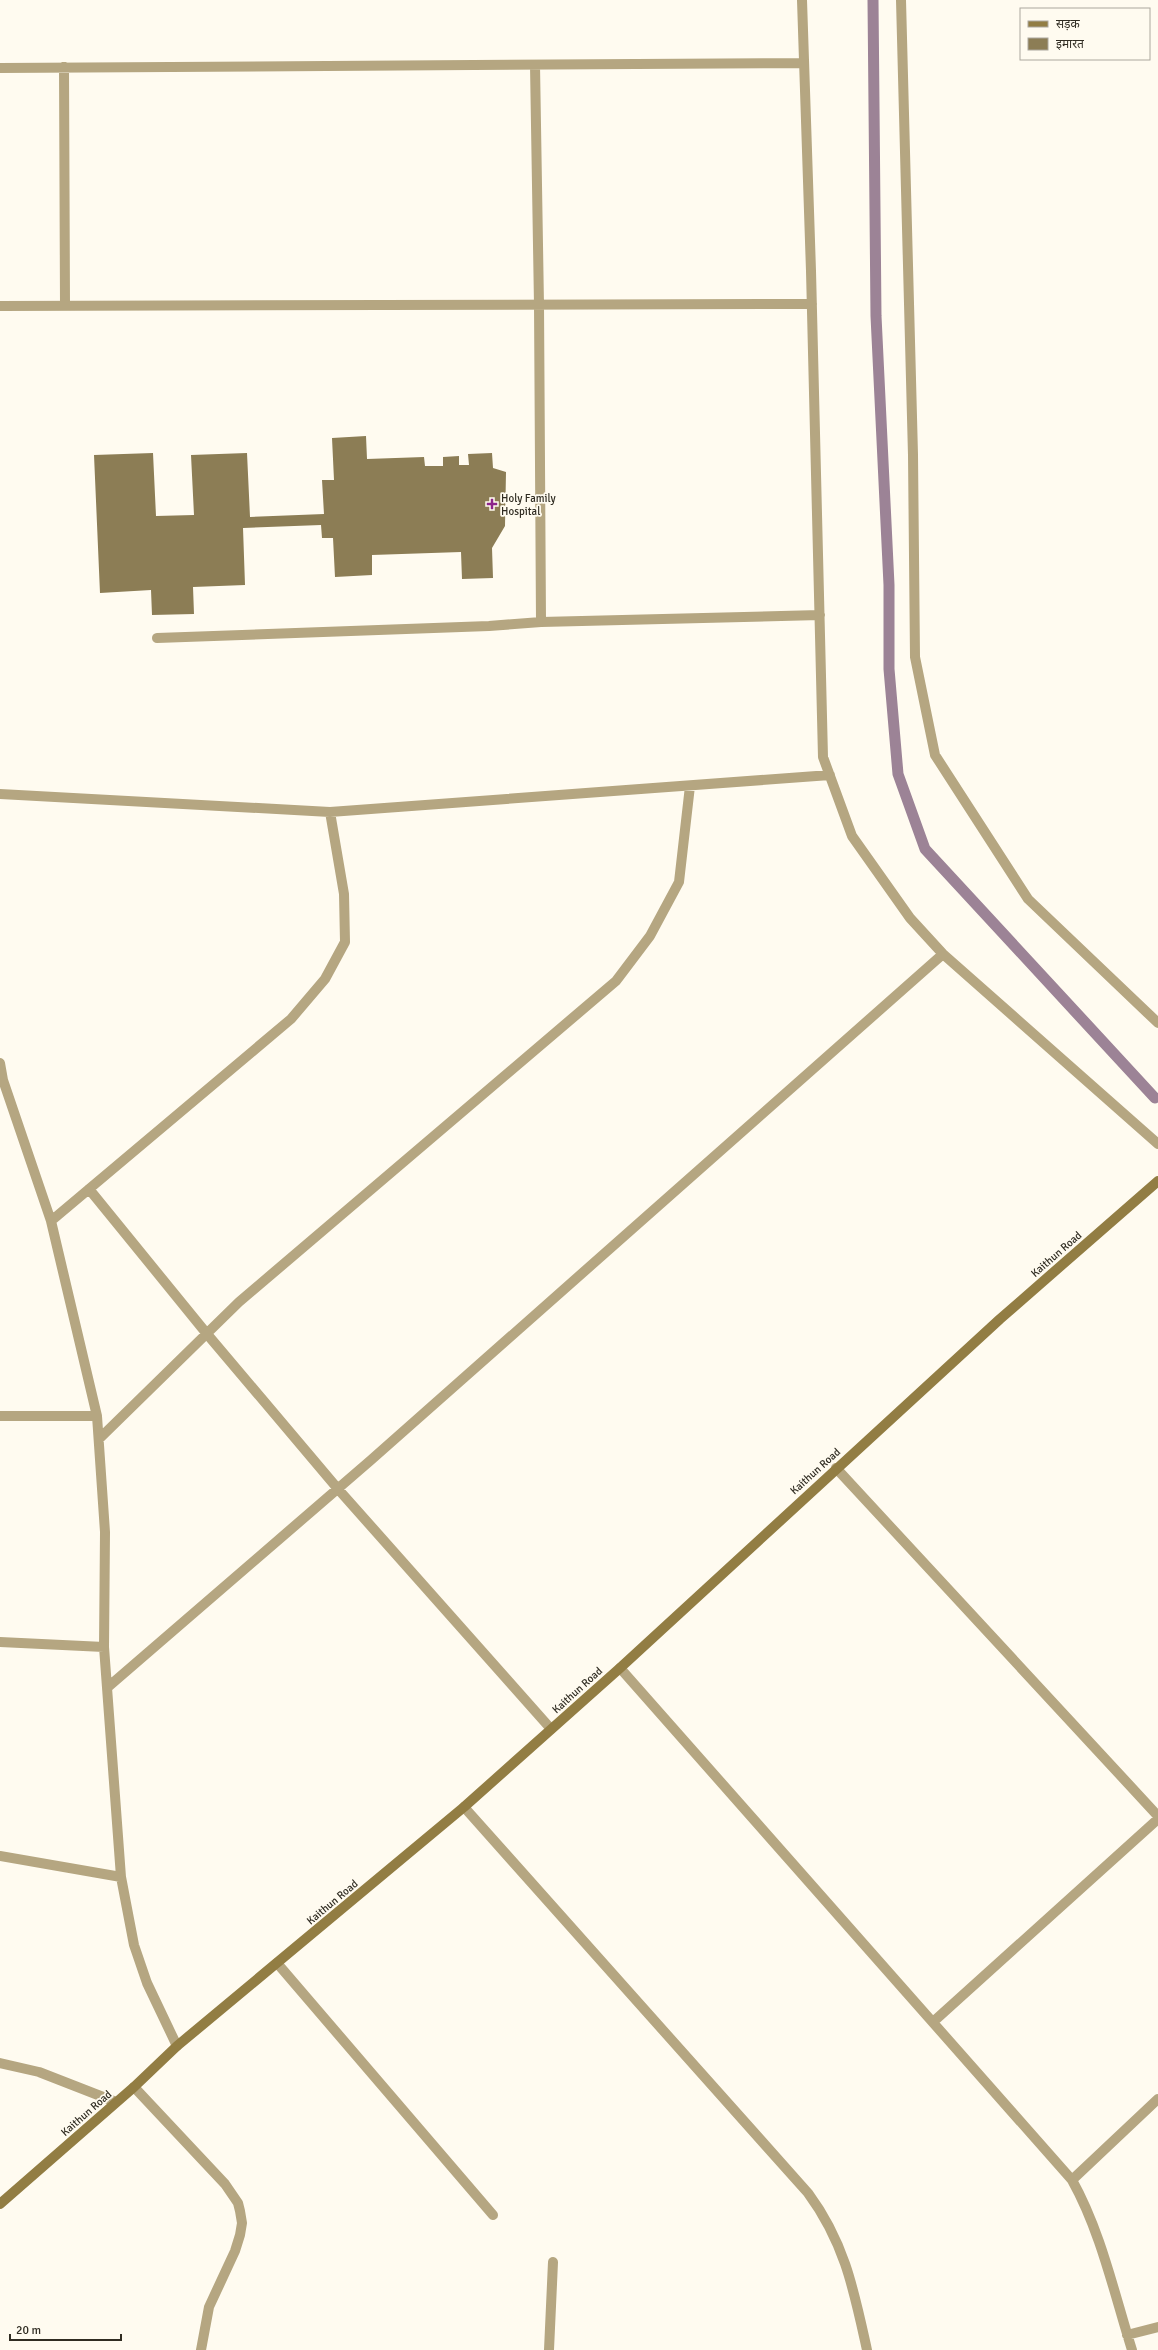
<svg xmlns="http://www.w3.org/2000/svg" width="1158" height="2350" viewBox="0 0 1158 2350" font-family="Signika,'Noto Sans Devanagari',sans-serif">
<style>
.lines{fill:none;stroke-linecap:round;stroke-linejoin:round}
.stream{stroke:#9c8396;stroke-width:11}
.building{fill:#8c7d55}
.street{stroke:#b5a681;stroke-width:10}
.secondary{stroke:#927d43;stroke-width:10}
.poi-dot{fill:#8c258b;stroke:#fffbf0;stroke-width:1.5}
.labels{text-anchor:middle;stroke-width:3.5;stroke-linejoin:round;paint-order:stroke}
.poi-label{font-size:11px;fill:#302c22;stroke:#fffbf0;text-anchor:start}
.street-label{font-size:11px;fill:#302c22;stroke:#fffbf0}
</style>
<rect width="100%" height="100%" fill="#fffbf0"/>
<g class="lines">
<path class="stream" d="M873,0L876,316L889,585V669L898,774L925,849L1155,1098"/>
</g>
<path class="building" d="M366,436L367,459L424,457L425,466H443V457L459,456V465H469L468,454L492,453L493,468L506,472L505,526L492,548L493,578L462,579L461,552L372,555V575L335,577L333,538H322L321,525L243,528L245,585L193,587L194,614L152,615L151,590L100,593L94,455L153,453L156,516L194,515L191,455L247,453L250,517L324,514L322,480H334L332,438Z"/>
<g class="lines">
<path class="street" d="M802,0L811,271L823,757L852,836L910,918L943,954L1158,1144
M901,0L913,455L915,657L935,755L1028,899L1158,1023
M535,65L539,305L541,622
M64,67L65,305
M0,68L804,63
M0,306L812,304
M157,638L489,626L541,622L820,615
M0,794L330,812L830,775
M0,1063L3,1080L51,1221L97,1416L105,1532L104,1647L121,1877L134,1945L147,1983L177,2046
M89,1189L207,1334L338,1489L551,1729
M51,1221L291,1019L325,979L345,942L344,894L330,812
M0,1416H97
M99,1439L239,1302L616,981L650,936L679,882L690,786
M836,1468L1158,1816
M0,1642L104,1647
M620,1668L1072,2180C1101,2232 1114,2293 1132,2350
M108,1687L371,1460L943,954
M464,1807L808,2193C845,2243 854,2291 867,2350
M0,1856L121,1877
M277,1963L493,2215
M933,2022L1158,1819
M0,2063L39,2072L116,2102
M134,2087L225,2184L238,2203L240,2211L242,2223L240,2235L235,2251L209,2307L201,2350
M1072,2180L1158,2099
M1127,2335L1158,2327
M549,2350L553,2262"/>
<path class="secondary" d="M0,2204L134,2087L177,2046L464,1807L620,1668L1000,1319L1158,1181"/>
</g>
<path class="poi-dot" d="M490 498h4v4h4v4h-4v4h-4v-4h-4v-4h4z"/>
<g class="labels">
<g class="poi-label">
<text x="501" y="502">Holy Family<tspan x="501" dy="13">Hospital</tspan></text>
</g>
<g class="street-label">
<text transform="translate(1056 1254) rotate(-41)" y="4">Kaithun Road</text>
<text transform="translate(815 1471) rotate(-42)" y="4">Kaithun Road</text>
<text transform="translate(577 1690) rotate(-42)" y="4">Kaithun Road</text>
<text transform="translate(332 1902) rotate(-40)" y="4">Kaithun Road</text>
<text transform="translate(86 2113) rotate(-41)" y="4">Kaithun Road</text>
</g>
</g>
<rect x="1020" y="8" width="130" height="52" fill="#fffbf0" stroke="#aca89e"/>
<rect x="1028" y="21" width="20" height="6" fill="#927d43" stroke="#aca89e"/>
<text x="1056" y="28" font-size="12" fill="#302c22">सड़क</text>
<rect x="1028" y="38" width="20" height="12" fill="#8c7d55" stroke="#aca89e"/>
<text x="1056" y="48" font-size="12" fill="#302c22">इमारत</text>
<path d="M10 2334v6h111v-6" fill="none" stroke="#302c22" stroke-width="2"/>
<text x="16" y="2334" font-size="12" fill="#302c22" stroke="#fffbf0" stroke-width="3" paint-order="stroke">20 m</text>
</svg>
